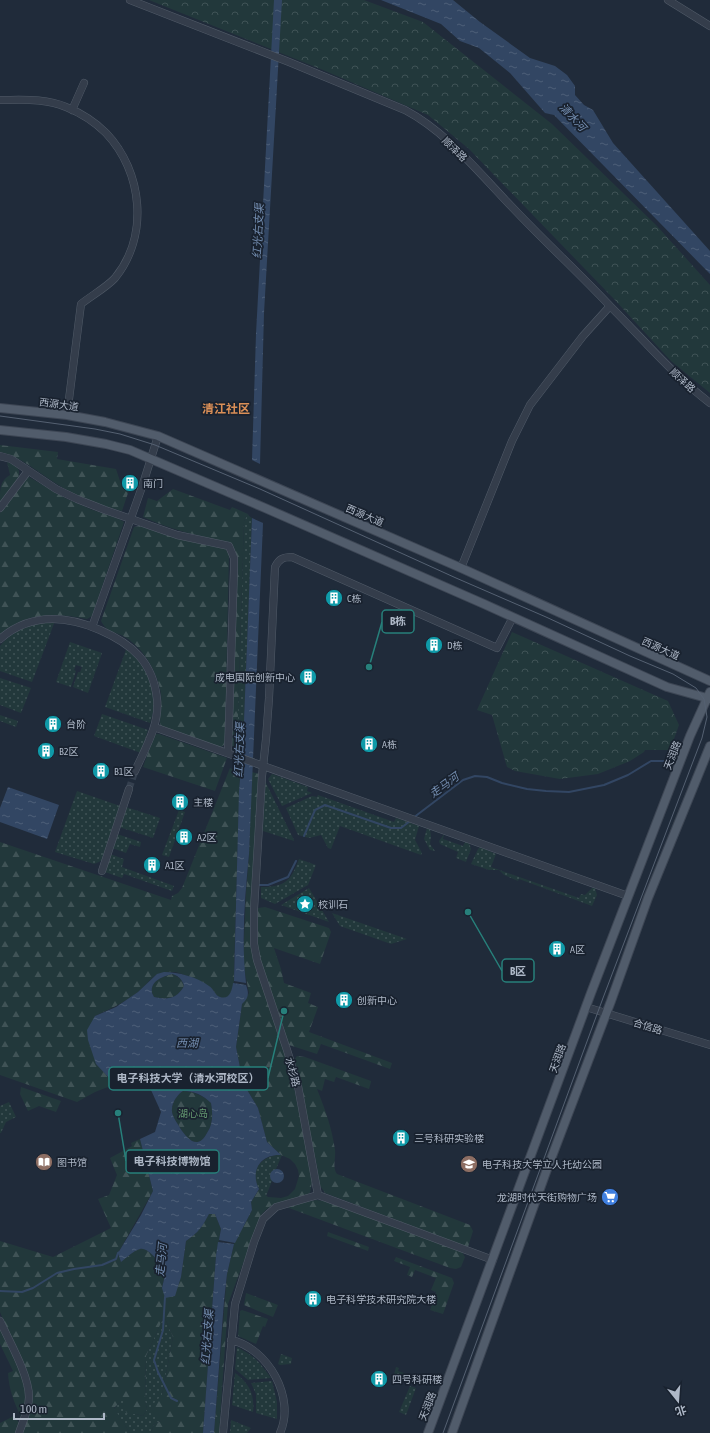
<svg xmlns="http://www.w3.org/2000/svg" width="710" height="1433" viewBox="0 0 710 1433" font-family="'Asap Condensed','Noto Sans SC',sans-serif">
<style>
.grass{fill:url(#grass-dots)}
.forest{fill:url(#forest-firs)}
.park{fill:url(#park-crowns)}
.water{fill:url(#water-ripples);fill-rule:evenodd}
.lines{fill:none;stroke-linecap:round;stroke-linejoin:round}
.stream{stroke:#324663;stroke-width:2}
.minor-tunnel{stroke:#35404f;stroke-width:7;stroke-dasharray:7 3.5;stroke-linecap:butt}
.minor-casing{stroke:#515b68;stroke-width:8}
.major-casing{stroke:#3d4654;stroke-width:10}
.minor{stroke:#343d4b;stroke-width:7}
.major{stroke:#515c6b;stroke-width:8}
.tram{stroke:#556172;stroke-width:1}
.labels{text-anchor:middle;stroke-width:3.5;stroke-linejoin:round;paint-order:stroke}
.street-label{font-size:10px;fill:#aeb8c7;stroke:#19222f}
.poi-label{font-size:10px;fill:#aeb8c7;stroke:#19222f;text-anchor:start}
.park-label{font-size:10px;fill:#649970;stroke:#19222f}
.water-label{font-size:11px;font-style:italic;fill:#748eb1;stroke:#19222f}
.quarter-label{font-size:12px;font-weight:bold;fill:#da8f57;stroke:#19222f}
.leader{fill:none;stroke:#27807b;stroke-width:1.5}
.callout-dot{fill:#27807b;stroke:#19222f;stroke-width:1.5}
.callout{fill:#19222f;stroke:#27807b;stroke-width:1.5}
.callout-label{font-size:11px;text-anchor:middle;font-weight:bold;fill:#aeb8c7}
</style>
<defs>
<pattern id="grass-dots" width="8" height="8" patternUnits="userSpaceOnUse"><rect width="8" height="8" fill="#22383b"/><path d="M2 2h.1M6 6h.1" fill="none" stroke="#405356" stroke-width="1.8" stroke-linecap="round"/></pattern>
<pattern id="forest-firs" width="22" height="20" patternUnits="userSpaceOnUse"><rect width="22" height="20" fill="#22383b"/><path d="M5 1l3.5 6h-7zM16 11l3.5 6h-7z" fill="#405356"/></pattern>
<pattern id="park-crowns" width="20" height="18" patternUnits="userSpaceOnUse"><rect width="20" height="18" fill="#22383b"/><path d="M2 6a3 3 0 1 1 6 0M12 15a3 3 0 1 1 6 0" fill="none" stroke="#405356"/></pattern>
<pattern id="water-ripples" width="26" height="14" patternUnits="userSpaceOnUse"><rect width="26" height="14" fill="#324663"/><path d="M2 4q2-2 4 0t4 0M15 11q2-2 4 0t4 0" fill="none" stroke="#4d5f78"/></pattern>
</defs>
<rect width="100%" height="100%" fill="#202b3a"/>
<path class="grass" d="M248,514L249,516L252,518L243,746L237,744L244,521Z
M55,621L32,682L0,671V646C15,628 33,624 55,621Z
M70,642L102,653L88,693L73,687L78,672H80L82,667L76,665L74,670L76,671L71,687L56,682Z
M127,647C148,670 161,692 150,723L105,707Z
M0,678L31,688L21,713L0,705Z
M102,714L148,730L141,753L94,736Z
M0,715L18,721L16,727L0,721Z
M272,774L308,787L307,791L312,793L282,806L268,779Z
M265,781L294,840V841L263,831Z
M77,791L120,806L103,859L99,862L94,864L55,852Z
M318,795L394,822L396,818L419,826L415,840L422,853L421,855L340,826L331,849L328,848L321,835L309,838L298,835L286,808L312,796L317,797Z
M126,807L160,818L153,838L119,827Z
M179,810L185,812L169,857L162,855Z
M427,828L430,829L431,836L430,844L435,851L430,850L424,839Z
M117,834L141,842L140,847L130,844L126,853L112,848Z
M444,834L443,839L463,846L465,842L469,843L471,849L466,862L456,858L458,852L440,844L439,841Z
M480,847L496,854L491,867L579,898L581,894L585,895L592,888H595L597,895L592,906L519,879L518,881L504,875L499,870H489L471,864L478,849Z
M110,854L124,859L122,867L174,886L172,891L124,874L122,878L105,872Z
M299,859L316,865L308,885L275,904L261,898V887C285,887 291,881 299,859Z
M309,888L329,922L281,905Z
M332,913L407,939L391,944L340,926Z
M9,1102L16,1117L6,1122L1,1133H0V1106Z
M276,1155H282L276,1169L271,1174L272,1181L266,1196C248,1182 253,1159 276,1155Z
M164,1316L173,1337L162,1395L161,1421L154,1424L151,1433H130L114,1409L123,1398L128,1414H136L143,1416L147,1409L145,1401L146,1356Z
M237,1347C256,1357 259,1362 271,1378L248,1380L235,1369Z
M281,1354L292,1358L291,1364L280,1365L278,1364Z
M396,1367L399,1368L398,1371L416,1377L417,1375L419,1379L418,1383L394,1375Z
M235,1373C249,1383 255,1394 253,1412L232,1405Z
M272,1381L277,1402V1419L256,1413V1394L251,1383Z
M410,1386L416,1388L406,1415L399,1412Z
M231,1420L251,1428L247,1433H230Z"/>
<path class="forest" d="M0,445L58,452L57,459L116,469L122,487L129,490L122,511C103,506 84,500 67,490C46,479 22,456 0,452Z
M7,462C15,465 22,468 18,478L0,503C0,488 0,481 10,475Z
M29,477L65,498L90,509L119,519L124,522L92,616L87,619C57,613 24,612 0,635V513L25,478Z
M173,489L230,510L232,507L248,514L244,521L237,748L232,746L237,560C236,553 235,547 229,542C199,536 171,530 143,517L148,498L157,501Z
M140,526C168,536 194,544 224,547L229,554L225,737L224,745L221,747L161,727L160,723C160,713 162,703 161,693C157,671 144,649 125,637C115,631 108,634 101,621L134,527Z
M156,734H159L227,758L215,791L143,767L153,739Z
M230,768L240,773L234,970C234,978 235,995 225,998C218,1000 215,992 211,988C206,983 182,973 175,972C170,972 160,973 156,975C150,979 144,987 138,992C125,1002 110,1009 95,1016L96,1064L110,1079L113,1085L95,1092L77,1102L0,1075V842L171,900L172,896L178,893L182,888Z
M252,772L259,774L252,905V954L289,1063L311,1171L312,1182L310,1193C299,1200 286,1199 273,1205C268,1207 265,1211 261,1215L228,1304L219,1433H214L227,1274L234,1244L252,1210L251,1202L259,1189L268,1197L281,1198L288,1196L295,1189L299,1176L298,1170L295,1164L290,1159L281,1155L267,1142L258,1108L243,1083L236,1047L242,1004L249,993L243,963L246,893L249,854Z
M265,907L329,928L331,932L320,964L274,948L281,969L284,983L311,993L308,1003L318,1007L309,1032L392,1063L390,1069L321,1044L317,1054L289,1045L259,956L257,941L258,908Z
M172,974C179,977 182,979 184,986C177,999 167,1000 154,997L152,993C150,981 162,977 172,974Z
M297,1056L305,1057L371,1081V1082L369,1089L336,1077L334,1082L325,1079L322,1091L317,1089C325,1109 332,1128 335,1150C336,1158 332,1168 337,1174L470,1225L473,1231L468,1247L325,1193L319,1184L317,1166L295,1063L294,1060Z
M21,1087L61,1101L56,1112L39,1106L28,1111L20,1094Z
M183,1091C194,1092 203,1095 211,1103C213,1114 213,1124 207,1133C198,1150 188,1140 180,1128C177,1122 171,1116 172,1109C172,1102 178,1094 183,1091Z
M140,1139L153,1191L118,1253L121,1262C126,1258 134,1250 140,1249C150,1247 160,1265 166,1271L162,1288L181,1277L186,1241C199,1232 202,1226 209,1214H215L221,1229L216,1256L203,1433H151L154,1424L161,1421L152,1414L151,1406L162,1395L173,1337L164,1316L146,1356L145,1401L147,1409L143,1416L136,1414H128L123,1409V1399L114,1408L130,1433H21L29,1410L27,1375L0,1312V1241L53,1257L111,1228L98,1199L109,1195L117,1175L110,1158L132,1146L131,1143Z
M316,1200L324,1201L462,1252L465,1257L461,1267L456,1269L450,1268L289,1208L288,1206Z
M328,1232L369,1247L368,1251L327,1236Z
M396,1257L452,1278L454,1283L443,1314L430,1310L436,1292L431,1290L436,1278L415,1270L412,1277L407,1275L410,1267L394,1261Z
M246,1293L278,1305L273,1317L244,1305Z
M242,1310L268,1319L265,1327L263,1326L256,1344L238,1336L240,1311Z
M0,1329L22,1375L27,1395L23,1417H21C14,1402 9,1390 8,1373L13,1371L0,1344Z
M14,1416L20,1424L17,1433H0V1423Z"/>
<path class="park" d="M149,0H364L423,22L552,124L657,226L710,285V393L671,361L613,298L469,149L428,115L323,70Z
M512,632L668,701L679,725L670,750H645L644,752L630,761L598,774L560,779L515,771L507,767L492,715L477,710Z"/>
<path class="water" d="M274,0H282L264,313L260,464L252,460L256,334Z
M381,0H453L480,22L530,58L555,66L567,75L575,86V95L584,105L593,110L613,143L710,251V274L554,115L545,113L510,73L479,48L460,41L441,24Z
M252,518L263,523L249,854C245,896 241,940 246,983L234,981L239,791L243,746Z
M8,787L59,805L47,839L0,822V808Z
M164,972C178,972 197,977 209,986C214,989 215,996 220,997C230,1000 232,990 233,983L246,985C249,993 249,998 242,1004L236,1047L243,1083L258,1108L267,1142L281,1155C260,1154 250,1171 259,1189L251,1202L252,1210L235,1243L219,1240L221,1229L215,1214H209C202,1227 199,1232 186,1241L181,1277L175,1296L165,1298L162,1288L166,1271C161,1265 149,1247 140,1249C133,1251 126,1258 121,1262L118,1253L141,1215L153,1191L140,1139L155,1132L161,1112L146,1079L126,1073L110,1079L96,1064L88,1040L87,1030L95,1016L116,1007L138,992L157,974ZM172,974C179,976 182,979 184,986C177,999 167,1000 154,997L152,993C150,981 162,977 172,974ZM183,1091C194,1091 203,1095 211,1103C213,1114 213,1124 207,1133C198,1150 188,1140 180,1128C177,1122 171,1116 172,1109C172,1102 178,1094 183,1091Z
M270 1176a7 7 0 1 1 14 0a7 7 0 1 1-14 0Z
M218,1242L234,1244L227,1274L224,1301L214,1433H203L216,1256Z"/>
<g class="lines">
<path class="stream" d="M413,818L463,780L475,776L487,777L502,783L527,789L546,791L569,792L604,785L628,775L651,761H664
M304,836L315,810L325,805L391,828H401L410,821
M260,885H268L288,877L296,861
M0,1291L22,1292L33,1288L57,1273L74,1269L102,1265L116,1259L118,1253L120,1252
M165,1297L163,1330L154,1360L158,1372L171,1398L177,1401"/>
<path class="minor-tunnel" d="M129,789L135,771"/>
<defs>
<path id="minor" d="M130,0L289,62L405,110C447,132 479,173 512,207C544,241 578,272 610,306C643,339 673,375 710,403
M668,0L710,26
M0,100C22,100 45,98 66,107C81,113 95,122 106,133C143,172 149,236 115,278C107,287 91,296 81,304L67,415
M72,110L84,83
M0,456L11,459L56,489L77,499L105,510L177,535L229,546L234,558V569L228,753
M0,508L28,471
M461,568L512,441L530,405L583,336L610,306
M92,627L142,487L158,436
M0,639C30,613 65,615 100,630C132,644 153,662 157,699C160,724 145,749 135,771
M154,727L628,896
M102,871L129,789
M586,1007L710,1045
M493,1260L318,1195L298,1086L287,1050L257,960L254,944V909L262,776L266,739L269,698L275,567C279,559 283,557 292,557L497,648L513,617
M0,1321C9,1341 29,1375 29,1397C29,1409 23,1421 19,1433
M231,1340C268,1348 296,1398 280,1433
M223,1433L235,1304L254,1242L263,1219L276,1207L318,1195"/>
<path id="major" d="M0,408L67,415L105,422L158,436L461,568L710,681
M0,430L66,437L106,444L130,450L265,508L484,604L667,687L710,699
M428,1433L591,993L690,736L710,692
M452,1433L546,1172L611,1001L648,898L710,746"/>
</defs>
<use href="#minor" class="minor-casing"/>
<use href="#major" class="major-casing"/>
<use href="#minor" class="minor"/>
<use href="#major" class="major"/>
<path class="tram" d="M0,416L95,429L120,434L155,445L260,489L456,578L546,617L630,656L673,674L696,688L704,699L707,717L702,738L603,998L443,1433"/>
</g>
<defs>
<symbol id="building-disc" viewBox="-11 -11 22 22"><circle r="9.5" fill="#0f9aa8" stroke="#19222f"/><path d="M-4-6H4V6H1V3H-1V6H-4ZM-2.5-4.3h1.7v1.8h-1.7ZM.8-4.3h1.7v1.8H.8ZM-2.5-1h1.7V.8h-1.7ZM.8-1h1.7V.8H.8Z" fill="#fff"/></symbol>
<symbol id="sight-disc" viewBox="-11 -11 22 22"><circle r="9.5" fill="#0f9aa8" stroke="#19222f"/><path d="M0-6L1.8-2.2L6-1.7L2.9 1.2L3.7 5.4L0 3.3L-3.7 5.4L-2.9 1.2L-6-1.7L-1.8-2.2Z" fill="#fff"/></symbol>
<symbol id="library-disc" viewBox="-11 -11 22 22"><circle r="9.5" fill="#8d6e63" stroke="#19222f"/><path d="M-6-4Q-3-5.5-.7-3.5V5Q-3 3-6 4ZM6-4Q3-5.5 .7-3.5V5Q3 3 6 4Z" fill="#fff"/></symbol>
<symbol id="school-disc" viewBox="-11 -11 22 22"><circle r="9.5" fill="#8d6e63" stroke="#19222f"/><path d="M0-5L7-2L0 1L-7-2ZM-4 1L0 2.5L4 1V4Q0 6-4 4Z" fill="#fff"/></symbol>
<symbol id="supermarket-disc" viewBox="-11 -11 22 22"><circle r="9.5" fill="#3f7fe0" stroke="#19222f"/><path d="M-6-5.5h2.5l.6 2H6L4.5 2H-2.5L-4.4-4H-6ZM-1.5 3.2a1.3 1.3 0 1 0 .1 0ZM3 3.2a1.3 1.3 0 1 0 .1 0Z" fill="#fff"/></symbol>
</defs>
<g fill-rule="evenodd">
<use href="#building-disc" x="120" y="473" width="20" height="20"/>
<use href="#building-disc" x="324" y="588" width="20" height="20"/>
<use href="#building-disc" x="424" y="635" width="20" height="20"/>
<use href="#building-disc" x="298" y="667" width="20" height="20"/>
<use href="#building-disc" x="43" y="714" width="20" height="20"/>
<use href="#building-disc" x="359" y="734" width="20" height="20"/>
<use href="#building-disc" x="36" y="741" width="20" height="20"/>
<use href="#building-disc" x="91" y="761" width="20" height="20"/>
<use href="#building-disc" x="170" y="792" width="20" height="20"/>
<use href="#building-disc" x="174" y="827" width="20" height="20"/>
<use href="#building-disc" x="142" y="855" width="20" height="20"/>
<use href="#sight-disc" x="295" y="894" width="20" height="20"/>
<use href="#building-disc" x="547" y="939" width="20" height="20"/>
<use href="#building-disc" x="334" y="990" width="20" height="20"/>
<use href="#building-disc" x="391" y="1128" width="20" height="20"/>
<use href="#library-disc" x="34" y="1152" width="20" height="20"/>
<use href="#school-disc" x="459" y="1154" width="20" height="20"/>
<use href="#supermarket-disc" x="600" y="1187" width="20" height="20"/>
<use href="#building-disc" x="303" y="1289" width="20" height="20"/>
<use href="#building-disc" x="369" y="1369" width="20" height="20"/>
</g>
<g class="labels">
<g class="street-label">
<text transform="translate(455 149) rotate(44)" y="4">顺泽路</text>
<text transform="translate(683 380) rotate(43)" y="4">顺泽路</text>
<text transform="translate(59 404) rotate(8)" y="4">西源大道</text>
<text transform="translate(365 515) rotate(23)" y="4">西源大道</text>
<text transform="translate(661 648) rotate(24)" y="4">西源大道</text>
<text transform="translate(672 755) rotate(-69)" y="4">天润路</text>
<text transform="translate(648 1026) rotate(17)" y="4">合信路</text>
<text transform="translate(557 1058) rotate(-70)" y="4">天润路</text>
<text transform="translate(293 1072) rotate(75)" y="4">水杉路</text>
<text transform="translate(427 1406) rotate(-69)" y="4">天润路</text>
</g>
<g class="poi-label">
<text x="143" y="487">南门</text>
<text x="347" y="602">C栋</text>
<text x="447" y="649">D栋</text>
<text x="295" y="681" text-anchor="end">成电国际创新中心</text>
<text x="66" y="728">台阶</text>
<text x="382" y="748">A栋</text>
<text x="59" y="755">B2区</text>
<text x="114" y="775">B1区</text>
<text x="193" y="806">主楼</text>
<text x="197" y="841">A2区</text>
<text x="165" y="869">A1区</text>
<text x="318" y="908">校训石</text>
<text x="570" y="953">A区</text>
<text x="357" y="1004">创新中心</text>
<text x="414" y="1142">三号科研实验楼</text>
<text x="57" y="1166">图书馆</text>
<text x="482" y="1168">电子科技大学立人托幼公园</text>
<text x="597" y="1201" text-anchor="end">龙湖时代天街购物广场</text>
<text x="326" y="1303">电子科学技术研究院大楼</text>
<text x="392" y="1383">四号科研楼</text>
</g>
<g class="park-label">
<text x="193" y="1117">湖心岛</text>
</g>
<g class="water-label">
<text transform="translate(573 117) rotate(47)" y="4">清水河</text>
<text transform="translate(258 231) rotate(-87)" y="4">红光右支渠</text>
<text transform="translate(239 750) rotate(-88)" y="4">红光右支渠</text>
<text transform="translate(444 785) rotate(-36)" y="4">走马河</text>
<text x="187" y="1047">西湖</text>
<text transform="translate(161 1260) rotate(-85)" y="4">走马河</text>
<text transform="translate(207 1337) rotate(-86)" y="4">红光右支渠</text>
</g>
<g class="quarter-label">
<text x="226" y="413">清江社区</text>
</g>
</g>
<path class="leader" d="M369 667L382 622M468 912L502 971M284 1011L268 1078M118 1113L126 1161"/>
<g class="callout-dot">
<circle cx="369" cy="667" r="4"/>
<circle cx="468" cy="912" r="4"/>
<circle cx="284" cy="1011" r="4"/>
<circle cx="118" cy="1113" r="4"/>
</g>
<g class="callout">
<rect x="382" y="610" width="32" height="23" rx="4"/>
<rect x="502" y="959" width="32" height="23" rx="4"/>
<rect x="109" y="1067" width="159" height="23" rx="4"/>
<rect x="126" y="1150" width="93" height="23" rx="4"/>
</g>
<g class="callout-label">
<text x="398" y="625">B栋</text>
<text x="518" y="975">B区</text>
<text x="188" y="1082">电子科技大学（清水河校区）</text>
<text x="172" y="1165">电子科技博物馆</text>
</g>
<g transform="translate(678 1401) rotate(163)" stroke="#19222f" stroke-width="3" paint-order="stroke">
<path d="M0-3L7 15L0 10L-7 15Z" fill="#aeb8c7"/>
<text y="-6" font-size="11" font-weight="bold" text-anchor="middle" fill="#aeb8c7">北</text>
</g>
<path d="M14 1413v6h90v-6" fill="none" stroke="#aeb8c7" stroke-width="2"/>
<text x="20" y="1413" font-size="12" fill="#aeb8c7" stroke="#19222f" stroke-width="3" paint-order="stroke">100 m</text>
</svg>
